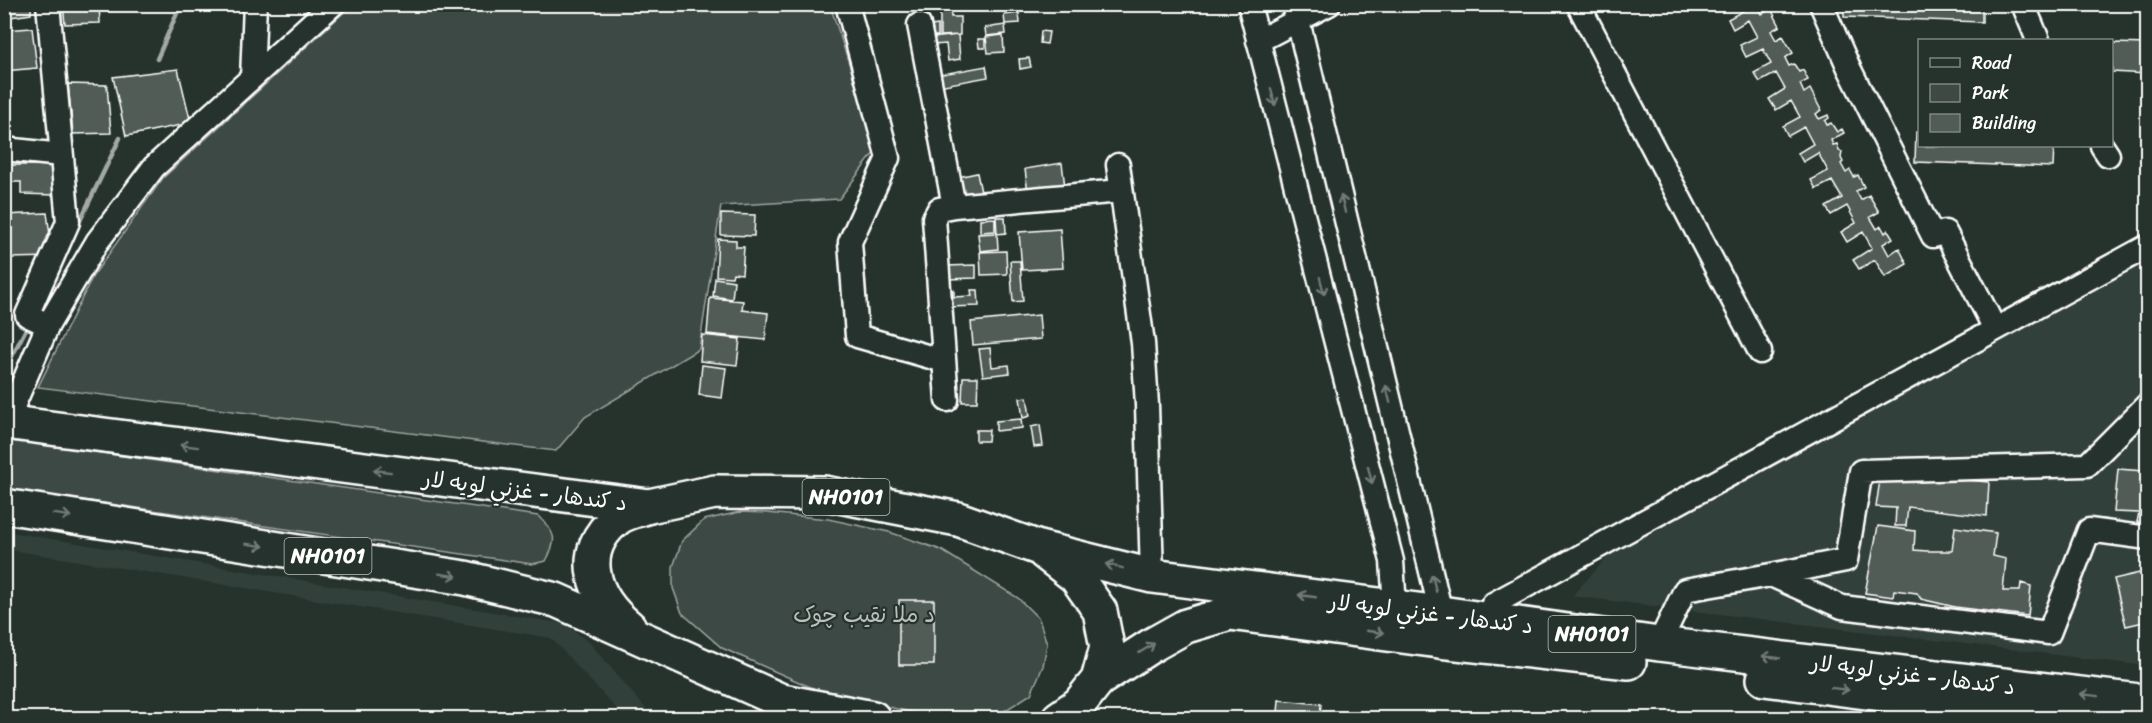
<svg xmlns="http://www.w3.org/2000/svg" width="2152" height="723" viewBox="0 0 2152 723" font-family="Sriracha,'Playpen Sans Arabic',sans-serif">
<style>
.built{fill:#333f3a}
.green{fill:#3e4944;stroke:#9ea4a2;stroke-width:1.5}
.lines{fill:none;stroke-linecap:round;stroke-linejoin:round}
.stream{stroke:#a4a9a7;stroke-width:4.5}
.building{fill:#515c57;stroke:#fff;stroke-width:1.5}
.minor-casing{stroke:#fff;stroke-width:27}
.highway-casing{stroke:#fff;stroke-width:38}
.minor{stroke:#26332d;stroke-width:22}
.highway{stroke:#26332d;stroke-width:33}
.oneway{stroke:#727a76}
.labels{text-anchor:middle;stroke-width:4.5;stroke-linejoin:round;paint-order:stroke}
.shield{fill:#26332d;stroke:#bec2c0;stroke-width:1.5}
.shield-label{font-size:21px;font-weight:bold;fill:#fff}
.street-label{font-size:22px;fill:#fff;stroke:#26332d}
.park-label{font-size:22px;fill:#bbbfbe;stroke:#26332d}
</style>
<rect width="100%" height="100%" fill="#26332d"/>
<filter id="ink" filterUnits="userSpaceOnUse"><feTurbulence type="fractalNoise" baseFrequency=".0167" numOctaves="2"/><feDisplacementMap in="SourceGraphic" scale="12" xChannelSelector="R" yChannelSelector="G"/><feConvolveMatrix kernelMatrix="1 2 1 2 8 2 1 2 1" color-interpolation-filters="sRGB"/></filter>
<g filter="url(#ink)">
<path class="built" d="M2147,259V666L1572,596L1622,541Z
M4,531L565,624L589,642L651,715L657,718H625L551,638L5,549Z"/>
<path class="green" d="M352,5H830L877,149L839,199L721,206L699,349L585,417L556,451L38,387L93,276L163,178Z
M5,439L538,516C556,533 558,539 546,561L532,564L5,489Z
M740,512L767,513L828,519L889,532L941,550L1018,598L1039,619L1047,644L1043,666L1031,694L998,715H925L824,693L722,648L682,613L673,588V567L682,541L704,520Z"/>
<g class="lines">
<path class="stream" d="M157,59L181,4
M77,227L120,138
M4,372L29,323"/>
</g>
<path class="building" d="M4,4H31V14L4,18Z
M63,4H99L100,23L65,24Z
M1740,4H1757L1762,14L1771,9L1780,26L1771,31L1776,40L1783,36L1793,53L1785,58L1789,66L1794,64L1799,72L1803,70L1808,80L1800,84L1804,93L1810,89L1821,110L1816,114L1819,119L1828,115L1829,118L1825,121L1827,125L1831,123L1837,132L1842,129L1844,133L1831,140L1833,145L1837,144L1839,151L1842,152L1841,158L1843,162L1841,164L1846,173L1850,170L1854,177L1858,175L1864,187L1856,191L1861,200L1869,195L1879,212L1870,217L1877,229L1881,226L1885,233L1888,230L1893,238L1883,244L1889,255L1899,248L1907,264L1885,277L1875,260L1859,269L1853,260L1872,248L1863,232L1847,242L1841,232L1856,223L1847,206L1831,215L1826,207L1842,198L1832,181L1816,189L1811,180L1828,171L1818,153L1803,162L1798,153L1813,144L1804,127L1788,136L1783,126L1800,117L1791,101L1776,110L1769,99L1785,89L1776,73L1760,82L1754,73L1771,64L1763,49L1746,57L1740,45L1757,37L1748,20L1733,29L1728,19L1743,11Z
M1844,4H1982V22L1844,17Z
M940,7H950L951,17H960V35L940,36Z
M1019,13L1020,23L1005,24L1004,15Z
M938,25V36H931V26Z
M1005,25L1006,34L986,36L985,28Z
M32,28L37,68L4,71V30Z
M1041,31L1049,32L1047,44L1040,43Z
M958,35L960,59L948,61L946,44L933,45L932,38Z
M1003,35L1004,52L988,53L986,37Z
M978,39H985V48H979Z
M2112,43L2148,44V74L2112,72Z
M1029,58L1031,67L1020,69L1019,59Z
M986,66L988,77L939,86L937,75Z
M178,69L191,123L126,136L113,77Z
M68,84L107,85L111,133L73,134Z
M1916,132H1920V146H2054L2053,167L1915,162Z
M1062,163L1065,187L1028,193L1025,169Z
M4,165H51L55,195L21,194V182H11V200L4,202Z
M977,173L982,197L962,200L958,177Z
M47,213L53,257L8,258L4,241V215Z
M721,214L755,215L754,236L721,235Z
M996,217H1005L1006,233L997,234Z
M995,218V231L980,232V219Z
M1060,229L1063,268L1022,270L1019,232Z
M997,233L998,249L980,251L978,234Z
M718,239L736,240V247H744L742,274L733,273L732,277L716,276Z
M1006,251L1007,274L981,275L980,252Z
M1010,261H1020L1023,301L1013,302Z
M976,265V278L947,279L946,266Z
M715,278L734,281L732,299L713,296Z
M948,290H954V297L972,296L971,290H978L979,306L948,307Z
M710,298L743,301L742,310L768,313L765,340L707,334Z
M1039,315L1041,339L973,345L971,322Z
M702,335L740,339L737,365L700,361Z
M990,348L992,367L1009,365L1010,373L983,376L979,349Z
M702,365L726,368L722,398L699,395Z
M963,377H978L977,402H962Z
M1027,397L1030,416L1023,418L1020,398Z
M1021,419L1022,428L996,431V421Z
M1040,425L1043,446L1034,447L1031,427Z
M976,430H989L988,441H976Z
M2118,469L2144,471L2148,475V523L2137,522L2139,513L2114,512Z
M1881,473L1989,482L1987,516L1908,507L1906,526H1895L1896,508L1876,507Z
M1878,526L1915,531L1914,550L1927,551H1952L1955,527L1996,533L1993,556L2006,559L2003,591H2020L2021,583L2031,586L2028,616L1955,607L1921,599L1917,593L1894,590L1893,597L1865,593Z
M2148,571V621L2126,626L2114,579Z
M899,600H934V665H899Z
M1279,700L1321,704L1320,717L1305,716V718H1293V714L1278,713Z"/>
<g class="lines">
<defs>
<path id="minor" d="M847,4L888,158L850,242L857,336L944,361
M1249,4L1392,561L1395,608
M1294,4L1441,613L1440,625
M1578,4L1760,352
M1821,4L1849,68L1933,236L1945,232L1995,329
M2023,4L2038,40
M919,25L954,206
M1258,41L1329,4
M252,78L255,4
M2102,146L2108,155
M4,149L62,155
M1118,165L1143,343L1147,405L1152,576
M48,325L27,315L68,222L48,4
M947,400L934,218L939,209L954,206L1121,191
M6,423L48,325L97,242L154,167L333,4
M1771,575L1846,560L1861,471L2087,465L2148,404
M1487,619L1493,604L2148,246
M1659,644L1685,590L1771,575L1842,607L2049,633L2089,530L2148,538"/>
<path id="highway" d="M4,422L649,506L715,492L824,493L958,519L1039,548L1152,576L1441,613L1659,644L2148,702
M4,506L465,578L556,600L782,701L873,718
M1045,553L1076,577L1100,611L1107,647L1098,680
M629,627C593,598 575,551 618,518C626,512 639,510 649,506
M1764,679L2071,718
M1059,718L1079,704L1098,680L1152,645L1186,626L1230,613L1439,641L1629,662"/>
</defs>
<use href="#minor" class="minor-casing"/>
<use href="#highway" class="highway-casing"/>
<use href="#minor" class="minor"/>
<use href="#highway" class="highway"/>
</g>
<defs><path id="oneway-shaft" d="M-6 0H5M1.5-3L5.5 0L1.5 3" fill="none" stroke-width="1.6" stroke-linecap="round" stroke-linejoin="round" transform="scale(1.5)"/></defs>
<g class="oneway">
<use href="#oneway-shaft" transform="translate(1273 97) rotate(76)"/>
<use href="#oneway-shaft" transform="translate(1343 204) rotate(-104)"/>
<use href="#oneway-shaft" transform="translate(1322 286) rotate(76)"/>
<use href="#oneway-shaft" transform="translate(1388 394) rotate(-104)"/>
<use href="#oneway-shaft" transform="translate(189 446) rotate(-173)"/>
<use href="#oneway-shaft" transform="translate(382 471) rotate(-173)"/>
<use href="#oneway-shaft" transform="translate(1370 475) rotate(76)"/>
<use href="#oneway-shaft" transform="translate(62 515) rotate(9)"/>
<use href="#oneway-shaft" transform="translate(255 545) rotate(9)"/>
<use href="#oneway-shaft" transform="translate(1114 566) rotate(-166)"/>
<use href="#oneway-shaft" transform="translate(448 575) rotate(9)"/>
<use href="#oneway-shaft" transform="translate(1434 583) rotate(-104)"/>
<use href="#oneway-shaft" transform="translate(1307 596) rotate(-172)"/>
<use href="#oneway-shaft" transform="translate(1375 632) rotate(8)"/>
<use href="#oneway-shaft" transform="translate(1147 648) rotate(-32)"/>
<use href="#oneway-shaft" transform="translate(1771 657) rotate(-173)"/>
<use href="#oneway-shaft" transform="translate(1840 689) rotate(7)"/>
<use href="#oneway-shaft" transform="translate(2089 695) rotate(-173)"/>
</g>
</g>
<g class="labels">
<g class="shield">
<rect x="802.5" y="479" width="87" height="36" rx="4.5"/>
<rect x="284.5" y="538" width="87" height="36" rx="4.5"/>
<rect x="1548.5" y="616" width="87" height="36" rx="4.5"/>
</g>
<g class="shield-label">
<text x="846" y="504">NH0101</text>
<text x="328" y="563">NH0101</text>
<text x="1592" y="641">NH0101</text>
</g>
<g class="street-label">
<text transform="translate(525 490) rotate(7)" y="8">د کندهار - غزني لويه لار</text>
<text transform="translate(1431 613) rotate(7)" y="8">د کندهار - غزني لويه لار</text>
<text transform="translate(1913 674) rotate(7)" y="8">د کندهار - غزني لويه لار</text>
</g>
<g class="park-label">
<text x="864" y="622">د ملا نقيب چوک</text>
</g>
</g>
<rect width="2152" height="723" fill="none" stroke="#26332d" stroke-width="24"/>
<rect x="12" y="12" width="2128" height="699" fill="none" stroke="#fff" stroke-width="2" filter="url(#ink)"/>
<rect x="1918" y="39" width="195" height="108" fill="#26332d" stroke="#7d8581" stroke-width="1.5"/>
<rect x="1930" y="58" width="30" height="9" fill="#26332d" stroke="#7d8581" stroke-width="1.5"/>
<text x="1972" y="69" font-size="18" fill="#ffffff">Road</text>
<rect x="1930" y="84" width="30" height="18" fill="#3e4944" stroke="#7d8581" stroke-width="1.5"/>
<text x="1972" y="99" font-size="18" fill="#ffffff">Park</text>
<rect x="1930" y="114" width="30" height="18" fill="#515c57" stroke="#7d8581" stroke-width="1.5"/>
<text x="1972" y="129" font-size="18" fill="#ffffff">Building</text>
</svg>
